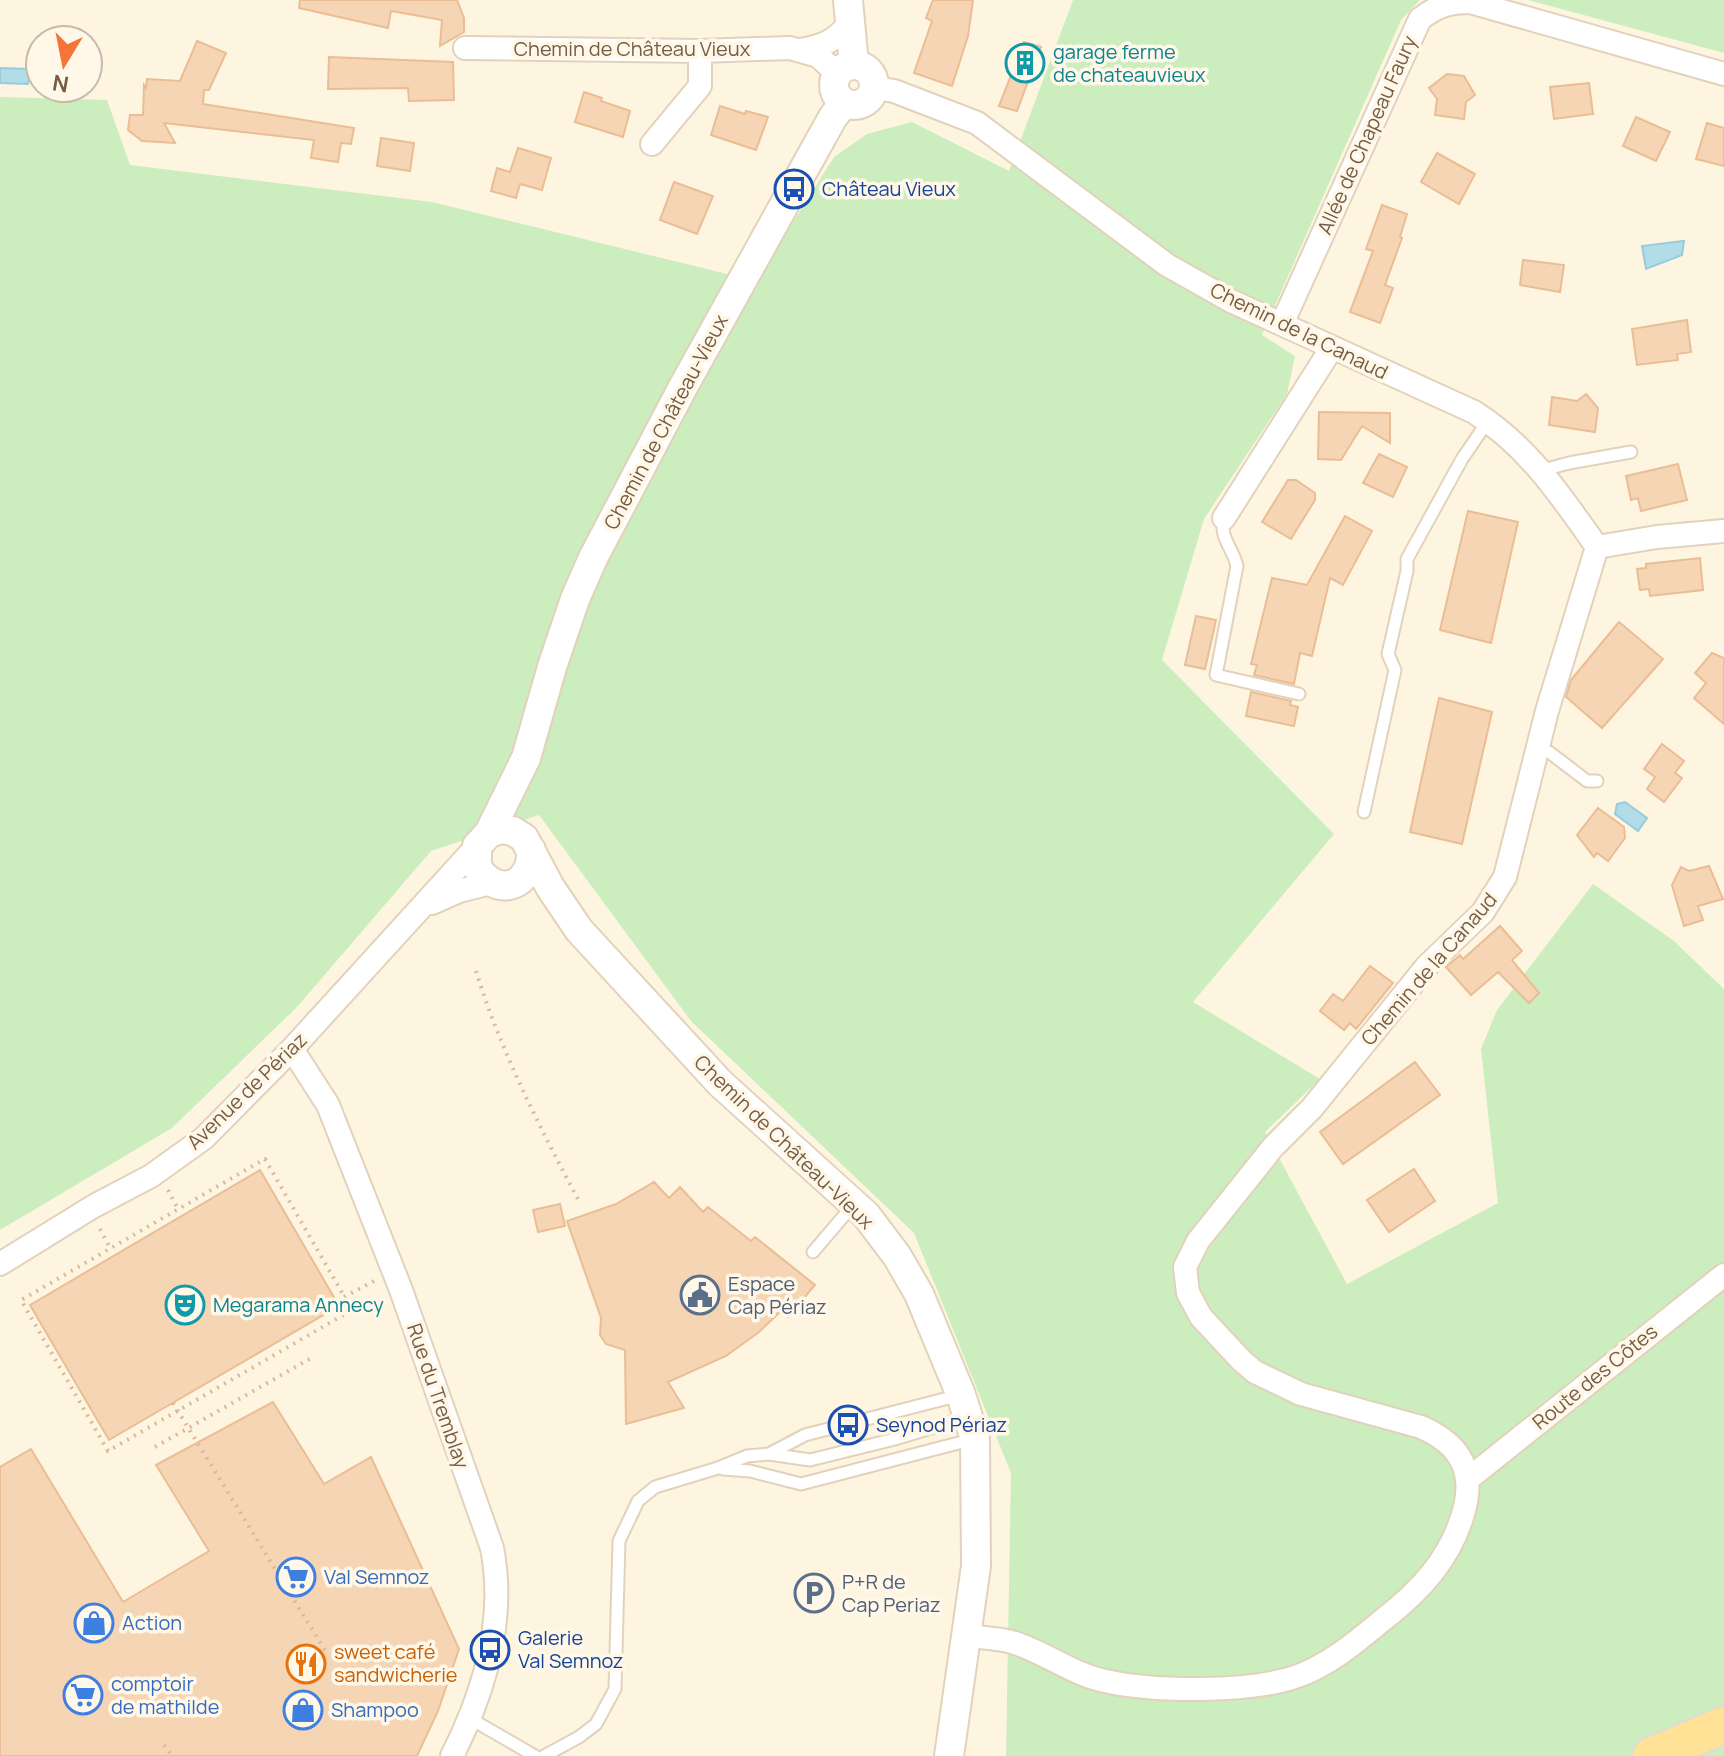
<svg xmlns="http://www.w3.org/2000/svg" width="1724" height="1756" viewBox="0 0 1724 1756" font-family="Manrope,sans-serif">
<style>
.green{fill:#ccedbe}
.water{fill:#b3dce9;stroke:#98cbdc;stroke-width:2}
.building{fill:#f6d5b5;stroke:#eabd94;stroke-width:2}
.lines{fill:none;stroke-linecap:round;stroke-linejoin:round}
.service-casing{stroke:#e3d2bb;stroke-width:15}
.minor-casing{stroke:#e3d2bb;stroke-width:26}
.tertiary-casing{stroke:#e3d2bb;stroke-width:32}
.primary-casing{stroke:#e1dbd6;stroke-width:40}
.path{stroke:#dbb898;stroke-width:4;stroke-dasharray:2 6;stroke-linecap:butt}
.service{stroke:#fff;stroke-width:11}
.minor{stroke:#fff;stroke-width:22}
.tertiary{stroke:#fff;stroke-width:28}
.primary{stroke:#ffe296;stroke-width:36}
.labels{text-anchor:middle;stroke-width:7;stroke-linejoin:round;paint-order:stroke}
.street-label{font-size:20px;fill:#775c45;stroke:#fff8e8}
.culture-label{font-size:20px;fill:#0d838f;stroke:#fff8e8;text-anchor:start}
.transit-label{font-size:20px;fill:#164399;stroke:#fff8e8;text-anchor:start}
.service-label{font-size:20px;fill:#4e5e75;stroke:#fff8e8;text-anchor:start}
.shop-label{font-size:20px;fill:#366cbe;stroke:#fff8e8;text-anchor:start}
.food-label{font-size:20px;fill:#c56008;stroke:#fff8e8;text-anchor:start}
</style>
<rect width="100%" height="100%" fill="#fef5e0"/>
<path class="green" d="M1073,0H1420L1401,20L1262,335L1295,356L1287,394L1204,519L1162,660L1334,834L1193,1002L1320,1079L1265,1132L1347,1284L1498,1203L1481,1049L1497,1010L1593,884L1674,941L1724,989V1756H1006L1011,1473L914,1233L691,1021L539,815L431,851L297,1007L172,1128L0,1230V97L107,100L130,165L432,202L756,281L834,157L867,134L912,122L1009,171Z
M1528,0H1724V53Z"/>
<path class="water" d="M0,68L30,69L28,84L0,83Z
M1684,241L1682,255L1646,269L1642,246Z
M1625,802L1647,818L1638,831L1615,814L1617,804Z"/>
<path class="building" d="M300,0H457L464,18V32L440,46L442,20L391,11L388,28L299,8Z
M933,0H973L968,36L952,86L914,73L932,21L926,18Z
M197,41L226,53L209,90H204L203,104L354,128L351,144L341,143L338,162L311,158L314,140L164,123L175,143L142,141L128,130L130,115H143L144,85L146,88L147,79L180,81Z
M1024,42L1041,47L1017,111L999,106Z
M329,57L453,62L454,100L409,101L408,88L328,89Z
M1447,74L1464,76L1475,95L1466,102L1464,119L1435,115L1437,99L1429,88Z
M1589,83L1593,114L1554,119L1550,87Z
M584,92L602,98L601,101L630,111L623,137L575,122Z
M720,106L745,114L746,111L768,117L756,150L711,135Z
M1636,117L1670,132L1656,161L1623,146Z
M1707,123L1724,128V166L1696,159Z
M381,138L414,143L410,171L377,166Z
M518,148L551,158L542,190L520,184L516,198L491,191L497,168L510,172Z
M1437,153L1475,174L1459,204L1421,182Z
M674,182L713,196L697,234L660,220Z
M1382,205L1407,214L1400,237L1402,238L1385,285L1393,288L1380,323L1350,312L1373,251L1366,249Z
M1523,260L1564,265L1560,292L1520,285Z
M1687,320L1691,352L1677,354L1678,360L1637,365L1632,329Z
M1586,394L1598,408L1595,432L1549,425L1552,397L1577,401Z
M1319,412L1390,413V443L1362,426L1341,460L1318,459Z
M1379,454L1407,467L1393,497L1363,483Z
M1678,464L1687,500L1641,511L1638,498L1631,500L1626,476Z
M1288,480H1296L1315,493V500L1291,539L1262,522Z
M1468,511L1518,522L1491,643L1440,630Z
M1345,516L1372,531L1343,585L1330,578L1312,656L1300,653L1294,684L1254,675L1257,665L1251,664L1272,578L1307,585Z
M1700,558L1703,590L1650,596L1649,589L1640,590L1637,569L1646,568V564Z
M1196,616L1216,620L1205,669L1185,665Z
M1619,622L1663,659L1602,728L1566,697L1571,680Z
M1712,653L1724,658V724L1694,698L1706,683L1695,673Z
M1251,692L1291,701L1290,705L1298,707L1294,726L1246,716Z
M1439,698L1492,712L1462,844L1410,832Z
M1662,744L1684,761L1675,773L1682,778L1664,802L1647,789L1655,777L1644,769Z
M1598,808L1624,827L1625,838L1608,861L1597,853L1594,857L1577,835Z
M1709,866L1723,899L1698,906L1703,920L1684,926L1672,885L1681,867L1689,871Z
M1500,926L1522,951L1512,960L1539,993L1529,1003L1498,972L1471,995L1446,967L1460,955L1463,959Z
M1370,966L1393,983L1356,1029L1350,1023L1344,1030L1320,1011L1333,994L1343,1001Z
M1415,1062L1440,1095L1343,1164L1320,1132Z
M1414,1169L1435,1201L1389,1232L1367,1200Z
M260,1170L339,1306L109,1440L30,1305Z
M654,1182L669,1198L680,1187L703,1212L708,1207L751,1241L755,1237L815,1285L788,1317L782,1310L759,1332L726,1356L668,1382L684,1408L626,1424L625,1350L606,1344L600,1335L601,1318L567,1221L616,1204Z
M560,1204L565,1226L538,1232L533,1210Z
M273,1402L324,1484L371,1457L459,1649L438,1711L417,1756H0V1467L31,1449L123,1602L209,1551L156,1465Z"/>
<g class="lines">
<defs>
<path id="service" d="M1543,470L1569,463L1631,452
M1224,518C1219,538 1233,548 1237,566L1216,675L1299,694
M1537,749L1549,752L1587,781H1597
M1364,812L1395,670L1388,654L1407,571V559L1462,459L1488,421
M813,1252L853,1205
M769,1454L810,1460L895,1439L967,1417
M723,1469L750,1471L801,1484L974,1439
M471,1719L535,1756
M544,1756L579,1737L596,1724L615,1689L619,1541L638,1501L655,1487L718,1468L747,1456L769,1454L805,1435L960,1395"/>
<path id="minor" d="M465,48L700,51L790,48L818,56L838,74
M800,50C823,46 836,41 849,23
M875,88L894,91L977,123L1167,265L1231,301L1474,412C1528,446 1561,496 1597,547L1547,711L1505,877L1483,912L1427,966L1312,1108L1273,1147L1198,1241L1185,1267L1188,1293L1201,1317L1241,1360L1255,1372L1301,1394L1421,1427C1460,1444 1476,1471 1463,1514C1450,1559 1420,1591 1384,1619C1357,1641 1331,1664 1298,1676C1250,1693 1155,1692 1105,1681C1074,1675 1046,1653 1015,1643C1000,1638 983,1638 967,1636
M652,144L700,86V51
M1282,324L1420,19C1437,6 1449,2 1470,2L1724,74
M1224,518L1331,349
M1597,547L1657,537L1724,531
M432,903L459,891L491,883
M292,1049L328,1105L401,1290L492,1548C506,1619 484,1693 452,1756
M0,1264L94,1206L151,1176L204,1138L292,1049L477,846
M1467,1480L1724,1275"/>
<path id="tertiary" d="M848,0L854,65
M834 85a20 20 0 1 1 40 0a20 20 0 1 1-40 0Z
M489,833L526,758L552,667L575,599L593,558L683,387L833,117L844,103
M531,850C533,887 496,899 477,867V846L489,833L501,829L513,831L524,838L550,887L579,930L720,1083L866,1215L897,1256L919,1294L961,1395L975,1439L976,1566L949,1756"/>
<path id="primary" d="M1651,1756L1724,1725"/>
</defs>
<use href="#service" class="service-casing"/>
<use href="#minor" class="minor-casing"/>
<use href="#tertiary" class="tertiary-casing"/>
<use href="#primary" class="primary-casing"/>
<path class="path" d="M476,971C501,1052 540,1128 580,1203
M265,1159L352,1310L108,1451L21,1300Z
M168,1190L178,1209
M100,1229L110,1248
M344,1297L374,1281
M173,1403L326,1652
M155,1447L313,1357
M164,1745L172,1756"/>
<use href="#service" class="service"/>
<use href="#minor" class="minor"/>
<use href="#tertiary" class="tertiary"/>
<use href="#primary" class="primary"/>
</g>
<defs>
<symbol id="building-ring" viewBox="-11 -11 22 22"><circle r="9.5" fill="#fff8e8" stroke="#0f9aa8" stroke-width="1.5"/><path d="M-4-6H4V6H1V3H-1V6H-4ZM-2.5-4.3h1.7v1.8h-1.7ZM.8-4.3h1.7v1.8H.8ZM-2.5-1h1.7V.8h-1.7ZM.8-1h1.7V.8H.8Z" fill="#0f9aa8"/></symbol>
<symbol id="bus-ring" viewBox="-11 -11 22 22"><circle r="9.5" fill="#fff8e8" stroke="#1a4fb4" stroke-width="1.5"/><path d="M-5-6H5V4H4V6H2V4H-2V6H-4V4H-5ZM-3.5-4V0h7V-4ZM-3.5 1.2v1.5H-2V1.2ZM2 1.2v1.5H3.5V1.2Z" fill="#1a4fb4"/></symbol>
<symbol id="civic-ring" viewBox="-11 -11 22 22"><circle r="9.5" fill="#fff8e8" stroke="#5c6f8a" stroke-width="1.5"/><path d="M-.6-6.5H3V-4.5H.6V-3L4-1V1h2V6H-6V1h2V-1L-.6-3ZM-1.2 2.5V6h2.4V2.5Z" fill="#5c6f8a"/></symbol>
<symbol id="theatre-ring" viewBox="-11 -11 22 22"><circle r="9.5" fill="#fff8e8" stroke="#0f9aa8" stroke-width="1.5"/><path d="M-5-5.5Q0-4 5-5.5V0Q5 5 0 6Q-5 5-5 0ZM-3.3-2.5H-1v1.5H-3.3ZM1-2.5H3.3v1.5H1ZM-2.8 1Q0 5.5 2.8 1Z" fill="#0f9aa8"/></symbol>
<symbol id="supermarket-ring" viewBox="-11 -11 22 22"><circle r="9.5" fill="#fff8e8" stroke="#3f7fe0" stroke-width="1.5"/><path d="M-6-5.5h2.5l.6 2H6L4.5 2H-2.5L-4.4-4H-6ZM-1.5 3.2a1.3 1.3 0 1 0 .1 0ZM3 3.2a1.3 1.3 0 1 0 .1 0Z" fill="#3f7fe0"/></symbol>
<symbol id="parking-ring" viewBox="-11 -11 22 22"><circle r="9.5" fill="#fff8e8" stroke="#5c6f8a" stroke-width="1.5"/><path d="M-3.5-5.5H1a3.5 3.5 0 0 1 0 7H-1V5.5H-3.5ZM-1-3.4V-.6H.8a1.4 1.4 0 0 0 0-2.8Z" fill="#5c6f8a"/></symbol>
<symbol id="shop-ring" viewBox="-11 -11 22 22"><circle r="9.5" fill="#fff8e8" stroke="#3f7fe0" stroke-width="1.5"/><path d="M-5-2.5h2.3a2.7 3.5 0 0 1 5.4 0H5L5.5 6h-11ZM-1.5-2.5h3a1.5 2.3 0 0 0-3 0Z" fill="#3f7fe0"/></symbol>
<symbol id="restaurant-ring" viewBox="-11 -11 22 22"><circle r="9.5" fill="#fff8e8" stroke="#e8710a" stroke-width="1.5"/><path d="M-5-6h1v4h1v-4h1v4h1v-4h1v5L-1.5 .5V6h-2V.5L-5-1ZM5-6V6H3V1.5H1.5Q1.5-4 5-6Z" fill="#e8710a"/></symbol>
</defs>
<g fill-rule="evenodd">
<use href="#building-ring" x="1003" y="41" width="44" height="44"/>
<use href="#bus-ring" x="772" y="167" width="44" height="44"/>
<use href="#civic-ring" x="678" y="1273" width="44" height="44"/>
<use href="#theatre-ring" x="163" y="1283" width="44" height="44"/>
<use href="#bus-ring" x="826" y="1403" width="44" height="44"/>
<use href="#supermarket-ring" x="274" y="1555" width="44" height="44"/>
<use href="#parking-ring" x="792" y="1571" width="44" height="44"/>
<use href="#shop-ring" x="72" y="1601" width="44" height="44"/>
<use href="#bus-ring" x="468" y="1628" width="44" height="44"/>
<use href="#restaurant-ring" x="284" y="1642" width="44" height="44"/>
<use href="#supermarket-ring" x="61" y="1673" width="44" height="44"/>
<use href="#shop-ring" x="281" y="1688" width="44" height="44"/>
</g>
<g class="labels">
<g class="street-label">
<text x="632" y="56">Chemin de Château Vieux</text>
<text transform="translate(1367 135) rotate(-66)" y="7">Allée de Chapeau Faury</text>
<text transform="translate(1299 331) rotate(26)" y="7">Chemin de la Canaud</text>
<text transform="translate(666 422) rotate(-62)" y="7">Chemin de Château-Vieux</text>
<text transform="translate(1429 969) rotate(-49)" y="7">Chemin de la Canaud</text>
<text transform="translate(247 1091) rotate(-44)" y="7">Avenue de Périaz</text>
<text transform="translate(784 1142) rotate(44)" y="7">Chemin de Château-Vieux</text>
<text transform="translate(1595 1377) rotate(-39)" y="7">Route des Côtes</text>
<text transform="translate(438 1396) rotate(71)" y="7">Rue du Tremblay</text>
</g>
<g class="culture-label">
<text x="1053" y="59">garage ferme<tspan x="1053" dy="23">de chateauvieux</tspan></text>
<text x="213" y="1312">Megarama Annecy</text>
</g>
<g class="transit-label">
<text x="822" y="196">Château Vieux</text>
<text x="876" y="1432">Seynod Périaz</text>
<text x="518" y="1645">Galerie<tspan x="518" dy="23">Val Semnoz</tspan></text>
</g>
<g class="service-label">
<text x="728" y="1291">Espace<tspan x="728" dy="23">Cap Périaz</tspan></text>
<text x="842" y="1589">P+R de<tspan x="842" dy="23">Cap Periaz</tspan></text>
</g>
<g class="shop-label">
<text x="324" y="1584">Val Semnoz</text>
<text x="122" y="1630">Action</text>
<text x="111" y="1691">comptoir<tspan x="111" dy="23">de mathilde</tspan></text>
<text x="331" y="1717">Shampoo</text>
</g>
<g class="food-label">
<text x="334" y="1659">sweet café<tspan x="334" dy="23">sandwicherie</tspan></text>
</g>
</g>
<g transform="translate(64 64) rotate(190)"><circle r="38" fill="#fff8e8" stroke="#c9baa7" stroke-width="2"/>
<path d="M0-6L14 30L0 20L-14 30Z" fill="#f47439"/>
<text y="-12" font-size="22" font-weight="bold" text-anchor="middle" fill="#775c45">N</text>
</g>
</svg>
